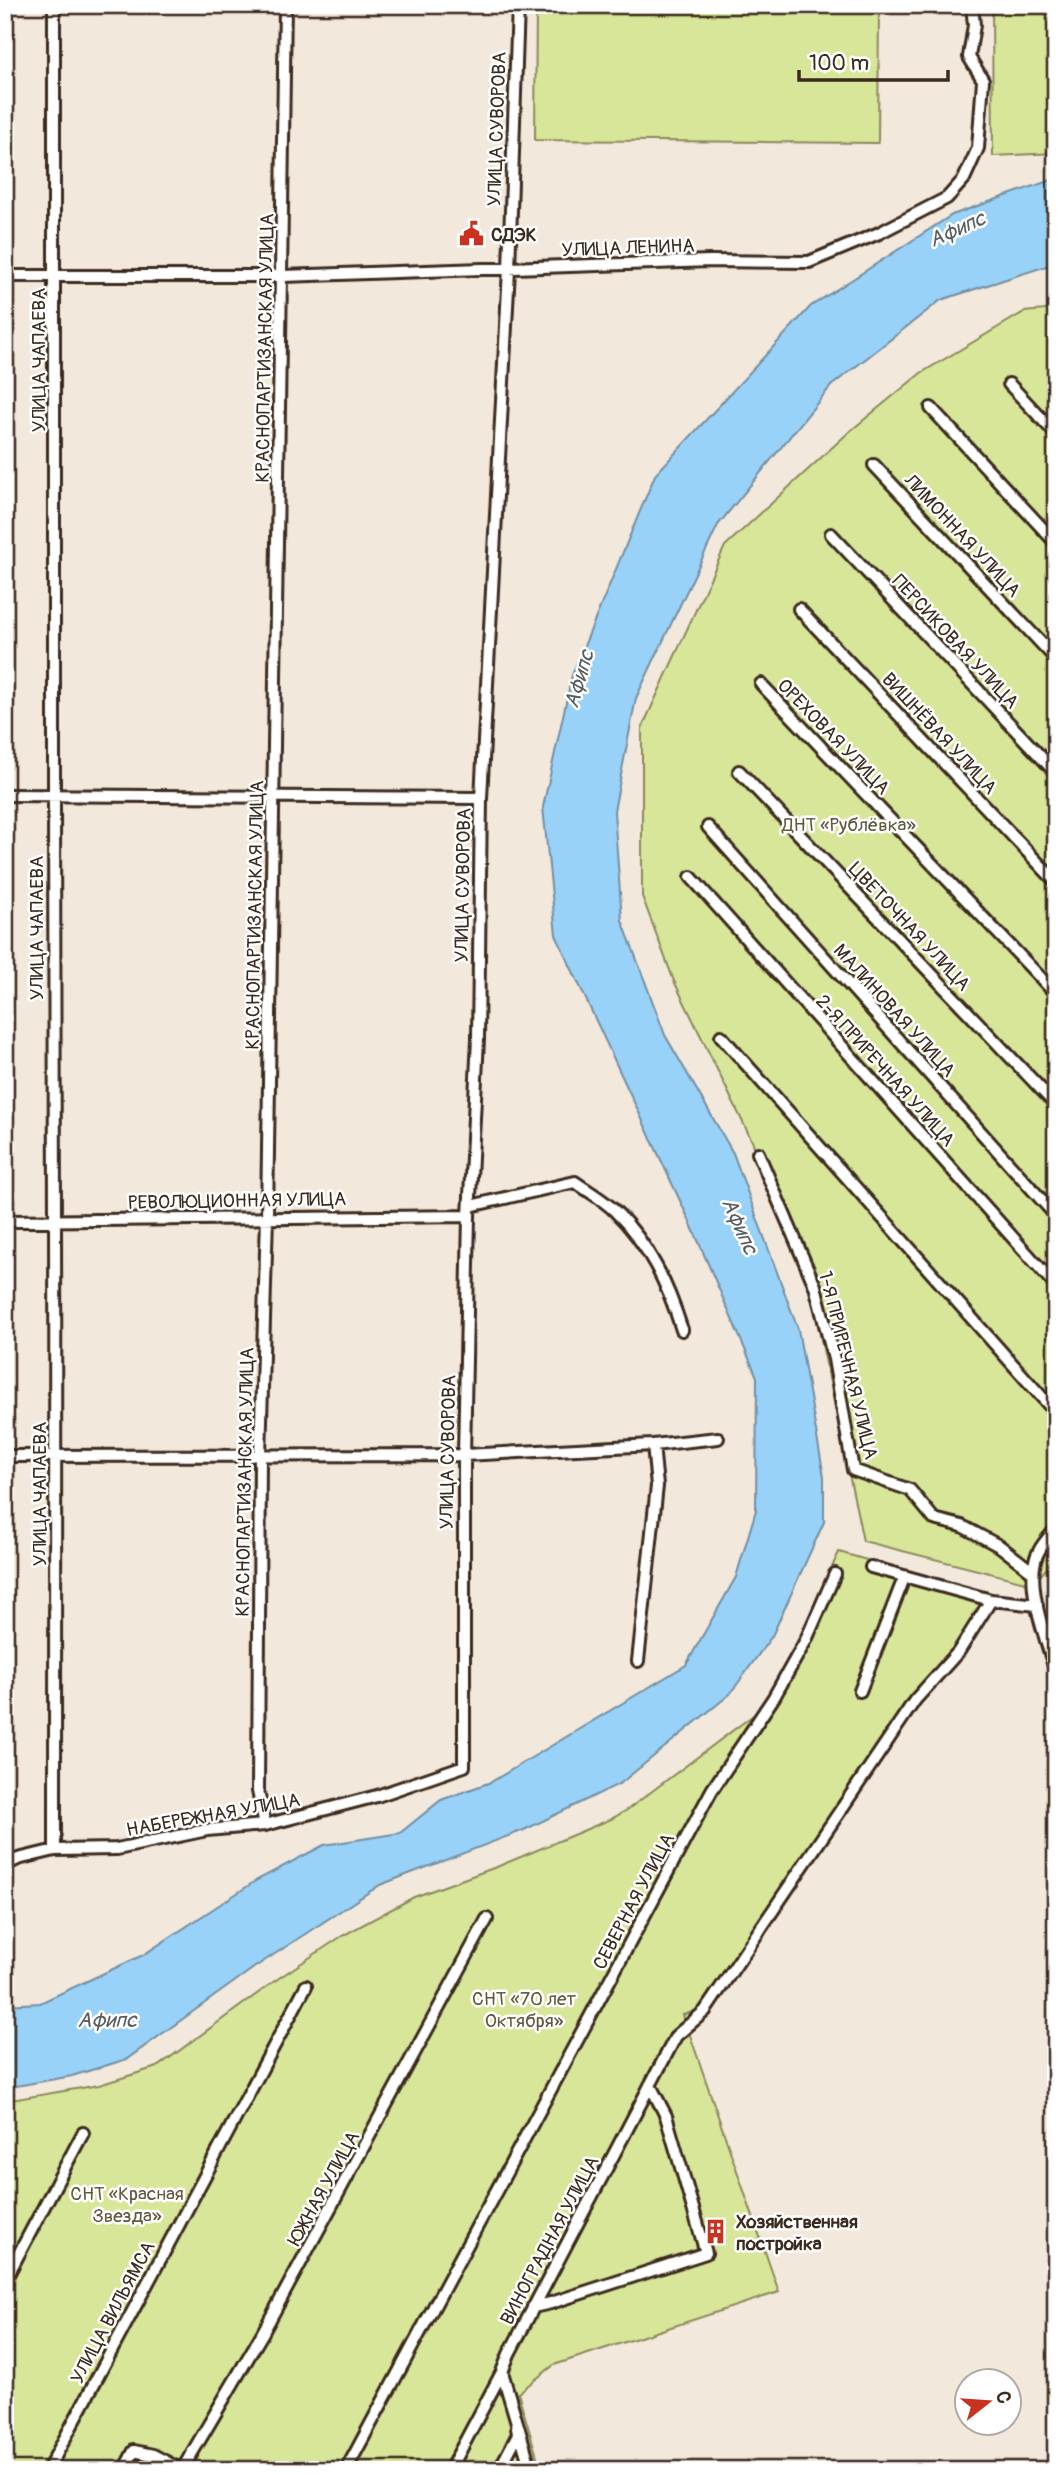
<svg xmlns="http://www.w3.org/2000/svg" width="1061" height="2475" viewBox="0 0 1061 2475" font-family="Pangolin,sans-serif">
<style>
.green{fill:#d8e699;stroke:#8a885c;stroke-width:2}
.water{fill:#99d2f8;stroke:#738fa1;stroke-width:2}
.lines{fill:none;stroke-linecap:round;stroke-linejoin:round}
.stream{stroke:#738fa1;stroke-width:2.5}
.minor-casing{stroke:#3b2a1e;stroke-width:16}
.minor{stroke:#fff;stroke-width:10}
.labels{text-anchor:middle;stroke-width:5;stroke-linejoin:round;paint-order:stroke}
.street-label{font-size:19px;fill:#3b2a1e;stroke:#fff}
.poi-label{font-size:19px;font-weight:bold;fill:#3b2a1e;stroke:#fff;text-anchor:start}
.park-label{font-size:19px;fill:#62593d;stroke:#fff}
.water-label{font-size:21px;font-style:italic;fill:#575c5f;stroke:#fff}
</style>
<rect width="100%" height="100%" fill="#f3e8dc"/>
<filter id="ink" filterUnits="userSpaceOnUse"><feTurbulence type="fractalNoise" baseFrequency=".0143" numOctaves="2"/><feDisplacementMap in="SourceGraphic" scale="14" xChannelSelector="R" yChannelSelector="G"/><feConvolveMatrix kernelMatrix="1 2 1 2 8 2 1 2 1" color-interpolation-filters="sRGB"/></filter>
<g filter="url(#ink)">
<path class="green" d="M536,5H879L878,143L535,140Z
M992,5H1056V153L993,156Z
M1056,309V1558L1033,1584L863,1541L810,1287L752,1141L674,981L642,896V728L725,546L849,432L921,373L1024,312Z
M839,1552L999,1598L962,1653L905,1723L714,2005L683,2015L779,2292L554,2365L518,2393L541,2470H5V2101L99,2085L157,2067L276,1980L342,1936L414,1897L499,1866L611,1819L627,1810L764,1707L770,1700Z"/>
<path class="water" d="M1051,180H1056V263L941,300L831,386L718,525L636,698L614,811L622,920L665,1035L733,1153L798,1329L824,1477V1522L772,1636L730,1694L621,1783L524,1830L380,1885L255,1967L127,2059L72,2076L5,2088V2005L40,2003L143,1955L257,1880L324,1845L400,1833L441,1800L491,1782L686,1665L736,1577L756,1510L757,1377L690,1222L556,935L543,807L572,675L655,475L811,306L952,215Z"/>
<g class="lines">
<path class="stream" d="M1047,1559L1056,1549"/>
<defs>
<path id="minor" d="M54,5C56,271 53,537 54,802C54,1151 57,1501 55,1850
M5,276H283L710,261L809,262L879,233L947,198L964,179L978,148L983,80L969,57L974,25L972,5
M1009,384L1056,434
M931,408L1056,543
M874,465L1056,659
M831,534L1056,773
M799,609L1056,882
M761,684L1056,994
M739,771L1056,1105
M5,795L481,798
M708,827L1056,1216
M691,877L1056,1286
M721,1036L1056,1413
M758,1153L815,1286L834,1359L853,1470L910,1490L934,1519L962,1526L1001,1547L1033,1572
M470,1206L575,1182C588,1191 604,1200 615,1211C649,1244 668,1285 682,1330
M5,1221L469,1216
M5,1456L464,1455L653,1445L718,1438
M1056,1529C1050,1536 1043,1543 1039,1551C1022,1579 1047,1642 1056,1672
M871,1567L991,1600L1037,1605
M638,1661L657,1486L653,1445
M860,1691L904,1578
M265,1825L258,1791L260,1455L267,1217L285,5
M5,1865L18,1859L55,1850L117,1849L207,1830L265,1825L377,1796L464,1766V1455L469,1216L478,1039L481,798L509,269L518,5
M5,2280L83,2133
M533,2307L551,2303L706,2253L666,2116L650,2085
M48,2470L306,1986
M124,2470L134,2451L153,2455L182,2470
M182,2470L262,2334L487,1919
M346,2470L712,1790L774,1697L806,1640L835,1574
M450,2470L502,2372
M499,2470L518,2434L517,2427
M531,2470L502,2372L509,2354L676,2036L705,2011L915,1700L959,1651L991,1600"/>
</defs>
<use href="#minor" class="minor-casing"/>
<use href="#minor" class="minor"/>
</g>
</g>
<defs>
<symbol id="civic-bare" viewBox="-9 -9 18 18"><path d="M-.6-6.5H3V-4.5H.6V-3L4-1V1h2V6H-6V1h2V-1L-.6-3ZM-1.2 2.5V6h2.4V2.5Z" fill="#c8321e" stroke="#fff" stroke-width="2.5" paint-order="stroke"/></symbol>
<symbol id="building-bare" viewBox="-9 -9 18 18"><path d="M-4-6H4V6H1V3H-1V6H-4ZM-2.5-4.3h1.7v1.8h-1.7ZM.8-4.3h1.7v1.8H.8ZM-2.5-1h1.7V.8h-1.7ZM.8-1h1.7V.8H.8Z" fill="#c8321e" stroke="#fff" stroke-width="2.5" paint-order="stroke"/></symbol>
</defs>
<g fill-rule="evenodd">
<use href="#civic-bare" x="454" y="216" width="35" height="35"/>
<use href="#building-bare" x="698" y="2214" width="35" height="35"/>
</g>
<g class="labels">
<g class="street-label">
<text transform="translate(496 129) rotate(-88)" y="7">УЛИЦА СУВОРОВА</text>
<text transform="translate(628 247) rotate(-2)" y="7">УЛИЦА ЛЕНИНА</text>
<text transform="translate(264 348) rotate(-89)" y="7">КРАСНОПАРТИЗАНСКАЯ УЛИЦА</text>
<text transform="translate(38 360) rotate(-90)" y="7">УЛИЦА ЧАПАЕВА</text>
<text transform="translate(963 535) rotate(47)" y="7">ЛИМОННАЯ УЛИЦА</text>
<text transform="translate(956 641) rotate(47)" y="7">ПЕРСИКОВАЯ УЛИЦА</text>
<text transform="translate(940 733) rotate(47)" y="7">ВИШНЁВАЯ УЛИЦА</text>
<text transform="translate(834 736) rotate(46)" y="7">ОРЕХОВАЯ УЛИЦА</text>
<text transform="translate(462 885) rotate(-89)" y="7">УЛИЦА СУВОРОВА</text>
<text transform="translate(254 915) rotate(-89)" y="7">КРАСНОПАРТИЗАНСКАЯ УЛИЦА</text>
<text transform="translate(910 926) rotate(47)" y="7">ЦВЕТОЧНАЯ УЛИЦА</text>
<text transform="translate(36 928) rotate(-90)" y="7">УЛИЦА ЧАПАЕВА</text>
<text transform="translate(895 1010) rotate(48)" y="7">МАЛИНОВАЯ УЛИЦА</text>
<text transform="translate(886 1070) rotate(48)" y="7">2-Я ПРИРЕЧНАЯ УЛИЦА</text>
<text transform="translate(237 1200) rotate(-1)" y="7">РЕВОЛЮЦИОННАЯ УЛИЦА</text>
<text transform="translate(849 1365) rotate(76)" y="7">1-Я ПРИРЕЧНАЯ УЛИЦА</text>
<text transform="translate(447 1452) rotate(-89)" y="7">УЛИЦА СУВОРОВА</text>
<text transform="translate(244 1482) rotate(-89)" y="7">КРАСНОПАРТИЗАНСКАЯ УЛИЦА</text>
<text transform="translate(39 1494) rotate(-90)" y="7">УЛИЦА ЧАПАЕВА</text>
<text transform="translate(213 1814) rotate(-10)" y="7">НАБЕРЕЖНАЯ УЛИЦА</text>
<text transform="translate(633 1901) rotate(-62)" y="7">СЕВЕРНАЯ УЛИЦА</text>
<text transform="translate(323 2188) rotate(-61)" y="7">ЮЖНАЯ УЛИЦА</text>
<text transform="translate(549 2240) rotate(-62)" y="7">ВИНОГРАДНАЯ УЛИЦА</text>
<text transform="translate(112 2312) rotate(-62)" y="7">УЛИЦА ВИЛЬЯМСА</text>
</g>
<g class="poi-label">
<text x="491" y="241">СДЭК</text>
<text x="736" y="2228">Хозяйственная<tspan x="736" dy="22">постройка</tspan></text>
</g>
<g class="park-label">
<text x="849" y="831">ДНТ «Рублёвка»</text>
<text x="524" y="2005">СНТ «70 лет<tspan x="524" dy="22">Октября»</tspan></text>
<text x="127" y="2200">СНТ «Красная<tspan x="127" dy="22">Звезда»</tspan></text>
</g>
<g class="water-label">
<text transform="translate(957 229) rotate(-24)" y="7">Афипс</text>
<text transform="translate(579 679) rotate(-74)" y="7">Афипс</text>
<text transform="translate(740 1226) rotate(66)" y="7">Афипс</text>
<text x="107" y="2027">Афипс</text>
</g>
</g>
<rect width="1061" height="2475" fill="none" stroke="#fff" stroke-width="28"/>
<rect x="14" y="14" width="1033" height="2447" fill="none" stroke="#3b2a1e" stroke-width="2.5" filter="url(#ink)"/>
<g transform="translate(988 2402) rotate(73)"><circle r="33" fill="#ffffff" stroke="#b1aaa5" stroke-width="2"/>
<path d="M0-5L12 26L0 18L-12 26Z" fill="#c8321e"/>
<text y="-10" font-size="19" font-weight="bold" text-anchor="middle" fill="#3b2a1e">С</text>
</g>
<path d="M799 70v10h149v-10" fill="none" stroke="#3b2a1e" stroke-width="3.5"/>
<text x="809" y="70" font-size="21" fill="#3b2a1e" stroke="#ffffff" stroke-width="5" paint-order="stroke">100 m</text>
</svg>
